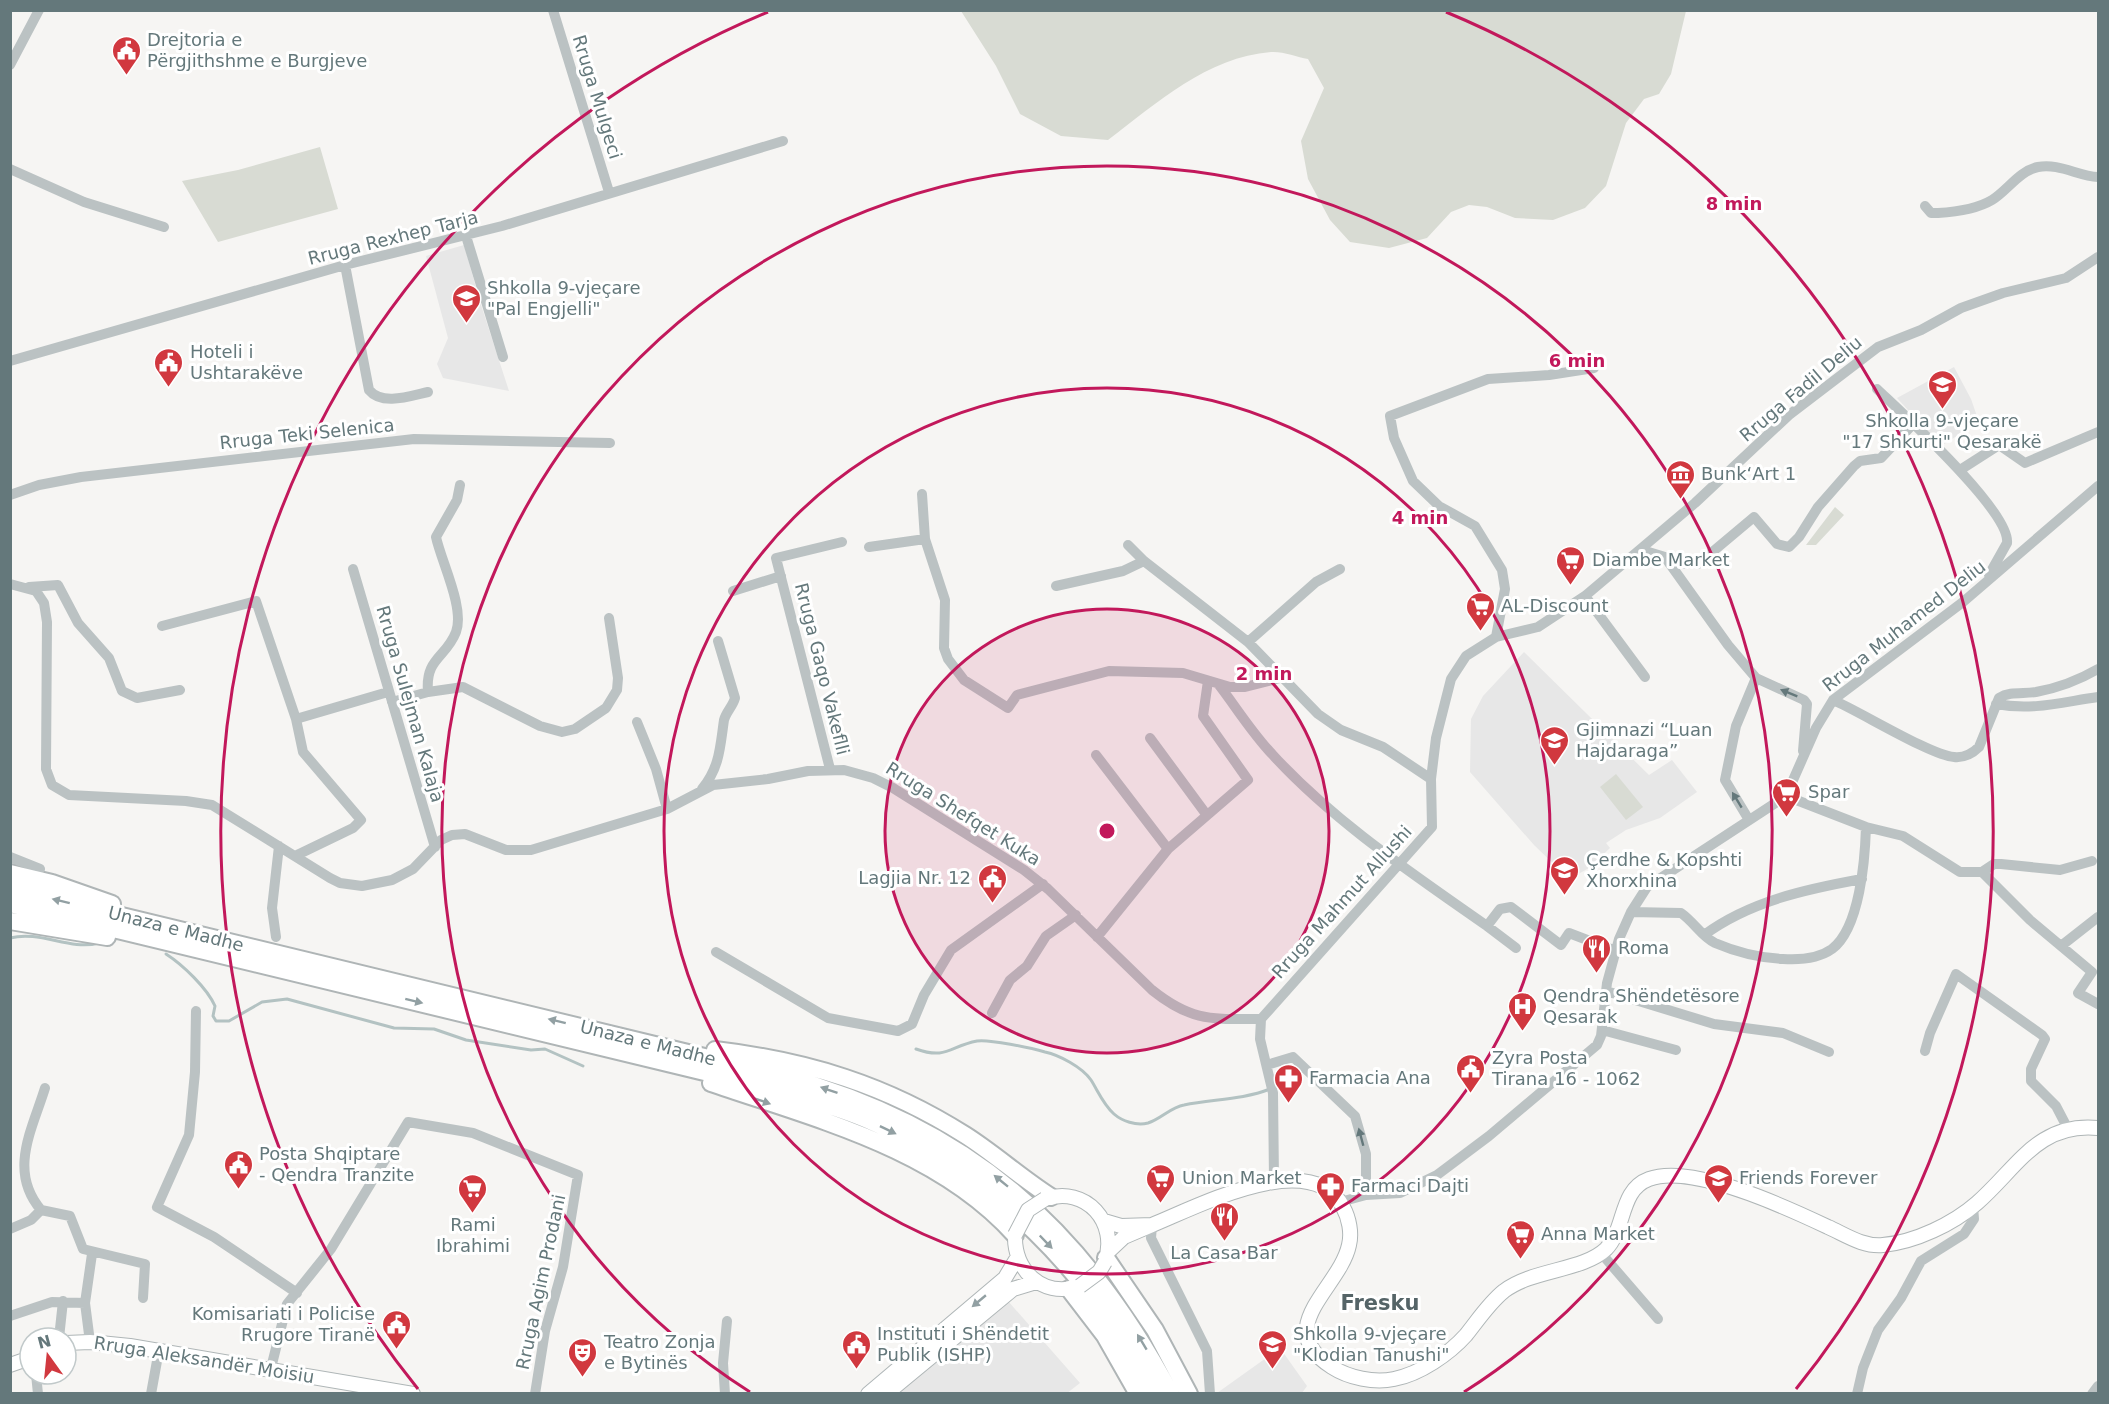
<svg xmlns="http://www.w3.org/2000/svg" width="2109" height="1404" viewBox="0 0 2109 1404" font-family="'DejaVu Sans',sans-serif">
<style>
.built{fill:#e7e7e7}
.green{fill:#d8dbd3}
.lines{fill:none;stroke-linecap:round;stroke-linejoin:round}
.stream{stroke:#b3c2c2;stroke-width:3}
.major-casing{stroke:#afb6b7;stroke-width:16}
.highway-casing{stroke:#afb5b6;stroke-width:20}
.minor{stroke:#bbc2c3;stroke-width:10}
.major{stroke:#fff;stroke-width:14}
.highway{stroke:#fff;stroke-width:16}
.major-bridge-casing{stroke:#afb6b7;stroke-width:16;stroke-linecap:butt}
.major-bridge{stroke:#fff;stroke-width:14}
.oneway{fill:#64787b}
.oneway2{fill:#92a0a3}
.ring{fill:none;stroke:#c2185b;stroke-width:3}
.labels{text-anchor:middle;stroke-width:6;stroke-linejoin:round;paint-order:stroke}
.poi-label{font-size:18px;fill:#64787b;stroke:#fff;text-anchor:start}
.street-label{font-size:18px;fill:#64787b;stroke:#fff}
.quarter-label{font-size:21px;font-weight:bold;fill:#556467;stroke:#fff}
.centre{fill:#c2185b;stroke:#fff;stroke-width:3}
.ring-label{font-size:18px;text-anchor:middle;font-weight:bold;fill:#c2185b;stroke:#fff;stroke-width:6;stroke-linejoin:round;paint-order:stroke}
</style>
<rect width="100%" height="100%" fill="#f6f5f3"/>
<path class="built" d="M464,245L482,308L509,391L443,378L437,364L448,338L426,256Z
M1954,367L1971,399L1979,422L1941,446L1897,398Z
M1524,652L1649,775L1672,760L1697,792L1660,818L1626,830L1606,843L1610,848L1589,868L1573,877L1566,876L1534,845L1470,772L1471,719L1483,696Z
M1008,1301L1080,1383L1066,1394H904L899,1388Z
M1280,1348L1307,1386L1302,1393H1217Z"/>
<path class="green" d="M961,11H1686L1671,74L1659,94L1644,99L1626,123L1606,186L1585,208L1553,220L1515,218L1487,207L1469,205L1451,212L1427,238L1389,248L1350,242L1330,220L1308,179L1301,141L1324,88L1308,59C1297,57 1282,51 1271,52C1207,57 1157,103 1108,140L1061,136L1020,114L996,66Z
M320,147L338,209L218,242L182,181L238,170Z
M1835,507L1844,515L1816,545H1806Z
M1616,774L1643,807L1626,820L1600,787Z"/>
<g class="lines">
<path class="stream" d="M10,938C41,930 69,951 99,943
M166,954C183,965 207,988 215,1006L213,1016L216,1021H229L262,1002L287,999L394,1028L434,1029L466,1040L531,1050L545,1049L583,1066
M916,1049C947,1060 950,1046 977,1041C989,1039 1031,1048 1045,1052C1059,1055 1082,1067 1091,1080C1098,1091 1103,1104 1114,1114C1122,1121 1136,1126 1148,1123C1161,1119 1171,1107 1184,1105C1213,1099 1242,1100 1270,1089"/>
<defs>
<path id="major" d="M1045,1199C1086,1185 1119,1223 1105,1262
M1104,1221L1121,1226L1152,1225L1124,1237L1108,1252
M1152,1225C1197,1207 1311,1146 1343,1207C1349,1218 1352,1233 1349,1245C1340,1288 1270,1328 1332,1367C1349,1378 1374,1383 1394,1379C1420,1374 1449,1354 1466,1335C1478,1320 1489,1303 1504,1291C1533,1269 1583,1271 1606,1249C1626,1229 1619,1190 1649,1179C1692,1163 1788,1208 1828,1227C1846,1235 1863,1247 1883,1245C1915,1242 1953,1224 1977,1203C2017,1168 2038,1122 2098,1128
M1015,1235C1014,1270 1041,1297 1077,1287
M66,1343L90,1342L130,1346L413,1394
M10,1365L30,1358
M868,1394L1005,1278L1017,1258
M886,1394L1013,1289L1036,1282"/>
<path id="highway" d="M10,873L52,883L112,904
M10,889L783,1076C967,1126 1082,1227 1171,1394
M10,904L779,1090C810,1100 841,1108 870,1121C996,1175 1090,1273 1155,1394
M10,921L107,937
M715,1050C808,1061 886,1085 965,1135C995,1154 1021,1178 1051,1197
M711,1083C816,1119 938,1149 1015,1235
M1106,1258L1155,1330L1189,1394
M1069,1289L1105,1336L1138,1394"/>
</defs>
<use href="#major" class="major-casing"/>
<use href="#highway" class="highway-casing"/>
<path class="minor" d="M553,10L609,192
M10,65L39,10
M10,169L84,202L164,227
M1925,206L1931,213H1938C1955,212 1977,209 1992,200C2008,190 2019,171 2038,167C2059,163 2078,176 2098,177
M466,236L503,357
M345,265L369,390C382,406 410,396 428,392
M10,361L345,265L502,226L783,141
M1877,389C1902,413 2011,512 2007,543L1989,575
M1960,470L1999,445L2025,463L2098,432
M10,495L39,485L81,477L414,439L610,443
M925,539L945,600L944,648L948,659L964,680L1008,708L1017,695L1109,671L1183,673L1230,687H1245L1284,677
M1128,545L1144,561L1248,642L1318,714L1341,730L1383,747L1431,779
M869,547L925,539L922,494
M1642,550L1665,557L1728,645L1756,678L1804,700L1807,704L1803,751
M1669,563L1698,564L1754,517L1777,544L1789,547L1799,537L1818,507L1854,466L1860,461L1881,458L1913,424
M353,569L435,847
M10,584L36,591L44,603L47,622L46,769L52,785L69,795L186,801L212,805L330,878L340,883L362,886L392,880L413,869L441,840L452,835L465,834L506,850H531L667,809L713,785L768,779L808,771L844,770L873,778L893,788L1024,870L1048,889L1152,990C1192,1022 1212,1019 1261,1019
M1056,586L1123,571L1144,561
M29,587L58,585L78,623L109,658L122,691L137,698L180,690
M733,591L781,576
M1585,596L1645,677
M162,626L256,601L296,719L303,752L361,820L353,828L295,856
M1496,637L1505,589L1502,570L1475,526L1439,506L1413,481L1394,438L1390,416L1488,379L1549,375L1594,368
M1248,642L1316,582L1340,569
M1219,685C1236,707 1252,733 1272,754C1333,821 1413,874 1487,926L1500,909L1511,907L1561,945L1569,933L1616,951
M428,692C425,658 446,658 456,632C465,608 441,561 436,537L457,500L460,485
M1833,700C1859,711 1932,756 1954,757C1964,758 1972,754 1979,747L1999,698C2010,691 2023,694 2036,692C2058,688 2079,680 2098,669
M392,702L428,692L463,687L540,726L562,732L575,729L606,708L617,690L618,678L609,618
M1996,704C2033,711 2062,702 2098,697
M296,719L388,692
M637,722L656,769L667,809
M1150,738L1206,814
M1096,755L1168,849
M830,769L776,558L842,542
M702,789C720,767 720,747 724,720C726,712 733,706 735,698L718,641
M1786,796L1866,827L1903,836L1960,872H1982L1994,864H2001L2060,870L2092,861
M1749,820L1725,780L1736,726L1756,678
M10,857L40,869
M1982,872L2030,920L2092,972L2078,993L2098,1004
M1631,912L1681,913C1694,922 1702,937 1715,943C1736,952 1761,958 1783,959C1799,960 1818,959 1832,949C1860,928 1865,859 1866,827
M1487,926L1516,948
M1704,935C1750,901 1807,889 1862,879
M276,937L272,908L279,846
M1097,937L1168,849L1248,780L1203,716L1208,681
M2061,946L2098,917
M716,952L828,1018L898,1031L912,1024L924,995L951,950L1043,884
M1606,991L1714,1024L1783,1033L1829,1052
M196,1011L195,1072L189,1135L157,1207L214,1237L297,1293
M992,1013L1010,980L1027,966L1046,936L1076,915
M1602,1030L1676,1050
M1925,1051L1930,1033L1956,974L2042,1035L2045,1039L2031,1069V1081L2056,1106L2068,1129
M1267,1065L1293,1057L1355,1116L1366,1154V1195
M45,1088C32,1130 8,1171 41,1210L70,1216L83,1249L145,1264L143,1298
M1274,1180L1273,1093L1260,1039L1261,1019L1432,827L1431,779L1436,738L1451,679L1466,656L1496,637L1538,627L1585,596L1695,503L1789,415L1878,347L1921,330L1961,308L2003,293L2066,278L2098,257
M1340,1202L1366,1195L1400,1193L1437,1175L1489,1136L1597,1045L1601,1036L1607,983L1619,939L1631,912L1647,887L1786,796L1816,728L1833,700L1963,602L2098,486
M1152,1225L1151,1238L1207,1351L1210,1394
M10,1229L31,1220L41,1210
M1601,1253L1658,1319
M10,1316L52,1302L85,1303
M59,1338L63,1301
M90,1342L85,1303L92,1254
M271,1368L287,1304L331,1249L408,1122L473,1133L578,1175L563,1267L545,1331L535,1394
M36,1374L38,1394
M151,1394L159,1350
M725,1394L723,1363L727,1321
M1857,1394L1863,1368L1878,1330L1901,1298L1921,1261L1964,1234L1974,1219L1973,1207
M2092,1394L2098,1386"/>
<use href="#major" class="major"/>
<use href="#highway" class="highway"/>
<defs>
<path id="major-bridge" d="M1015,1235L1028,1210L1045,1199
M1080,1286L1099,1272L1105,1262"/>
</defs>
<use href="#major-bridge" class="major-bridge-casing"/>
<use href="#major-bridge" class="major-bridge"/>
</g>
<defs><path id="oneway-solid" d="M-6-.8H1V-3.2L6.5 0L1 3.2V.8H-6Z" transform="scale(1.5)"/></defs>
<g class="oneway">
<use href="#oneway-solid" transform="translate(1789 693) rotate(-158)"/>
<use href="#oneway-solid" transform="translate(1737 800) rotate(-121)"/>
<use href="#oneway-solid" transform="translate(1361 1137) rotate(-105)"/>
</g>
<g class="oneway2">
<use href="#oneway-solid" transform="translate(61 901) rotate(-166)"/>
<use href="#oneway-solid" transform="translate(414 1001) rotate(14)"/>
<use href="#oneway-solid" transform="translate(557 1021) rotate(-166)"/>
<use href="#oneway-solid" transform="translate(829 1090) rotate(-161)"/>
<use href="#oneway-solid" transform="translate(762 1101) rotate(19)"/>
<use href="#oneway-solid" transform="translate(888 1130) rotate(26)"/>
<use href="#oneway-solid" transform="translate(1001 1181) rotate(-141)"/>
<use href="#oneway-solid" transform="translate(1046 1242) rotate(46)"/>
<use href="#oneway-solid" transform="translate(979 1301) rotate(140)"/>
<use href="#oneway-solid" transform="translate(1142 1342) rotate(-121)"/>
</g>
<circle cx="1107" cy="831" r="222" fill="#c2185b" fill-opacity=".12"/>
<g class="ring">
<circle cx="1107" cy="831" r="222"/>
<circle cx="1107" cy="831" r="443"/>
<path d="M750 1392A665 665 0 1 1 1464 1392"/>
<path d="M418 1389A887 887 0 0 1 768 12M1446 12A887 887 0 0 1 1796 1389"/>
</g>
<defs>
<symbol id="civic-pin" viewBox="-11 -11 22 30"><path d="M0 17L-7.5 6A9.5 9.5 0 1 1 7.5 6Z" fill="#d1383f" stroke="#fff"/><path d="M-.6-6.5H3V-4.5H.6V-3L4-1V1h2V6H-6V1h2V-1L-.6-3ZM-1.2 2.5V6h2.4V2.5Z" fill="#fff"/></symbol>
<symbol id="school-pin" viewBox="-11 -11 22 30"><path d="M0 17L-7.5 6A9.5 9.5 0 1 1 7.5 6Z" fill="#d1383f" stroke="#fff"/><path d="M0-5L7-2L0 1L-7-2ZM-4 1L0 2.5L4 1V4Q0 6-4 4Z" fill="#fff"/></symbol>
<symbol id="museum-pin" viewBox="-11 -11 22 30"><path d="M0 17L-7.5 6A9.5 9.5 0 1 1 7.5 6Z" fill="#d1383f" stroke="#fff"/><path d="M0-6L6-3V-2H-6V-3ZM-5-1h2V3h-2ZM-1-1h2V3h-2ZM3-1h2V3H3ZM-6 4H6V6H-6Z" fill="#fff"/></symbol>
<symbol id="supermarket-pin" viewBox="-11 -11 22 30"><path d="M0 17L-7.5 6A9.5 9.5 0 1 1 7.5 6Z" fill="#d1383f" stroke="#fff"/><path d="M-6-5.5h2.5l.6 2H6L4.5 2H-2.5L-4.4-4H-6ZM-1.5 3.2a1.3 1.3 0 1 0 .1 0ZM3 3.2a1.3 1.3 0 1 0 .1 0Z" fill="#fff"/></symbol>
<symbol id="restaurant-pin" viewBox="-11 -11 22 30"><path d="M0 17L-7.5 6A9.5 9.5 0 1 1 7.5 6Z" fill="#d1383f" stroke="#fff"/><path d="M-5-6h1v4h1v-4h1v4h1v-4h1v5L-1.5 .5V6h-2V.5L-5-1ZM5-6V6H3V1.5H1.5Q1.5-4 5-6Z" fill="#fff"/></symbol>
<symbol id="hospital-pin" viewBox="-11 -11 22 30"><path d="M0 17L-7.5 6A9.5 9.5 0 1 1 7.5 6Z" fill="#d1383f" stroke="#fff"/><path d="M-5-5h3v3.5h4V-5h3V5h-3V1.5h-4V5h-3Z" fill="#fff"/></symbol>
<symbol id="pharmacy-pin" viewBox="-11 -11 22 30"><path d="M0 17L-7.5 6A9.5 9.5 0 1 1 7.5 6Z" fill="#d1383f" stroke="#fff"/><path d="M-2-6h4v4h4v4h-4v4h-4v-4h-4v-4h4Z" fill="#fff"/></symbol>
<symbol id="theatre-pin" viewBox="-11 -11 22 30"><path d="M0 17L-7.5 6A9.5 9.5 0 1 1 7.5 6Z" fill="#d1383f" stroke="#fff"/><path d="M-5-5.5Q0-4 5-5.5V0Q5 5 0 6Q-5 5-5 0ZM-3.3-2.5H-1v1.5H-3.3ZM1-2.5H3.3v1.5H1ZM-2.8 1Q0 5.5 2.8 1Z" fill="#fff"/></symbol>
</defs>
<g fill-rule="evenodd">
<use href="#civic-pin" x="110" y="34" width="33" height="45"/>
<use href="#school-pin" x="450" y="282" width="33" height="45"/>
<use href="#civic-pin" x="152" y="346" width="33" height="45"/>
<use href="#school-pin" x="1926" y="368" width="33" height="45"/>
<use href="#museum-pin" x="1664" y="458" width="33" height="45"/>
<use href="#supermarket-pin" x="1554" y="544" width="33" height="45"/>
<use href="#supermarket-pin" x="1464" y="590" width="33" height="45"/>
<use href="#school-pin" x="1538" y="724" width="33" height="45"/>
<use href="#supermarket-pin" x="1770" y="776" width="33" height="45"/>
<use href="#school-pin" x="1548" y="854" width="33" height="45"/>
<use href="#civic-pin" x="976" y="862" width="33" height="45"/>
<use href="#restaurant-pin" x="1580" y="932" width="33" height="45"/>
<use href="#hospital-pin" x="1506" y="990" width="33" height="45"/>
<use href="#civic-pin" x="1454" y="1052" width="33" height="45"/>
<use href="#pharmacy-pin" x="1272" y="1062" width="33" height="45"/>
<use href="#civic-pin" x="222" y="1148" width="33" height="45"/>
<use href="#supermarket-pin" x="1144" y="1162" width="33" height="45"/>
<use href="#school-pin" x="1702" y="1162" width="33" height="45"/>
<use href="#pharmacy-pin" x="1314" y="1170" width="33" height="45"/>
<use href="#supermarket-pin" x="456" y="1172" width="33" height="45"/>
<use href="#restaurant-pin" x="1208" y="1200" width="33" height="45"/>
<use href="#supermarket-pin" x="1504" y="1218" width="33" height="45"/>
<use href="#civic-pin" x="380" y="1308" width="33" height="45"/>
<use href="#civic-pin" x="840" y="1328" width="33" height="45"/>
<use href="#school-pin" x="1256" y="1328" width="33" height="45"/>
<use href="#theatre-pin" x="566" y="1336" width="33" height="45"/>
</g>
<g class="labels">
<g class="poi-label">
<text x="147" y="46">Drejtoria e<tspan x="147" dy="21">Përgjithshme e Burgjeve</tspan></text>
<text x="487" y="294">Shkolla 9-vjeçare<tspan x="487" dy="21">"Pal Engjelli"</tspan></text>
<text x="190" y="358">Hoteli i<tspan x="190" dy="21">Ushtarakëve</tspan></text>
<text x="1942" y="427" text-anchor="middle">Shkolla 9-vjeçare<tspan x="1942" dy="21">"17 Shkurti" Qesarakë</tspan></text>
<text x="1701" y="480">Bunk‘Art 1</text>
<text x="1592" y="566">Diambe Market</text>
<text x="1501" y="612">AL-Discount</text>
<text x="1576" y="736">Gjimnazi “Luan<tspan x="1576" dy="21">Hajdaraga”</tspan></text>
<text x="1808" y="798">Spar</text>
<text x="1586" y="866">Çerdhe &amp; Kopshti<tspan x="1586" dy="21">Xhorxhina</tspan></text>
<text x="971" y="884" text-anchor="end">Lagjia Nr. 12</text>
<text x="1618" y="954">Roma</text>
<text x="1543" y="1002">Qendra Shëndetësore<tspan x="1543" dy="21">Qesarak</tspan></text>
<text x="1492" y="1064">Zyra Posta<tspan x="1492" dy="21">Tirana 16 - 1062</tspan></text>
<text x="1309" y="1084">Farmacia Ana</text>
<text x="259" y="1160">Posta Shqiptare<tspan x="259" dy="21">- Qendra Tranzite</tspan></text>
<text x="1182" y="1184">Union Market</text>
<text x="1739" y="1184">Friends Forever</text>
<text x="1351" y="1192">Farmaci Dajti</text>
<text x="473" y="1231" text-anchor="middle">Rami<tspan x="473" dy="21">Ibrahimi</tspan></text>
<text x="1541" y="1240">Anna Market</text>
<text x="1224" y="1259" text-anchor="middle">La Casa Bar</text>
<text x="375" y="1320" text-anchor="end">Komisariati i Policise<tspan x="375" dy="21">Rrugore Tiranë</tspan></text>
<text x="877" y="1340">Instituti i Shëndetit<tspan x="877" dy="21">Publik (ISHP)</tspan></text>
<text x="1293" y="1340">Shkolla 9-vjeçare<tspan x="1293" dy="21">"Klodian Tanushi"</tspan></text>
<text x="604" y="1348">Teatro Zonja<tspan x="604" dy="21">e Bytinës</tspan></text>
</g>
<g class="street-label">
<text transform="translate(597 97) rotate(73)" y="6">Rruga Mulgeci</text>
<text transform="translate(393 238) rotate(-14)" y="6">Rruga Rexhep Tarja</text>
<text transform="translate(1801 389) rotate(-40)" y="6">Rruga Fadil Deliu</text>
<text transform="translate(307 434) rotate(-6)" y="6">Rruga Teki Selenica</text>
<text transform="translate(1904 626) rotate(-38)" y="6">Rruga Muhamed Deliu</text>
<text transform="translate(822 669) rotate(76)" y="6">Rruga Gaqo Vakeflli</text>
<text transform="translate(410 704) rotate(74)" y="6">Rruga Sulejman Kalaja</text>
<text transform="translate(963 814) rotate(32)" y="6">Rruga Shefqet Kuka</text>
<text transform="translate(1342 902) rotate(-48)" y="6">Rruga Mahmut Allushi</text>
<text transform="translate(176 929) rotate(14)" y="6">Unaza e Madhe</text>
<text transform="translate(648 1043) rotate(14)" y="6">Unaza e Madhe</text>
<text transform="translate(541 1282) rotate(-78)" y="6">Rruga Agim Prodani</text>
<text transform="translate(204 1360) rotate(9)" y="6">Rruga Aleksandër Moisiu</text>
</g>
<g class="quarter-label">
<text x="1380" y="1310">Fresku</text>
</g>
</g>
<circle cx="1107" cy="831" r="9" class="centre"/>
<g class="ring-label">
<text x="1734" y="210">8 min</text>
<text x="1577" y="367">6 min</text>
<text x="1420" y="524">4 min</text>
<text x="1264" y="680">2 min</text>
</g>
<rect width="2109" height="1404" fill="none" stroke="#64787b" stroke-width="24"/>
<g transform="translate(48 1356) rotate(345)"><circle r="28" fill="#ffffff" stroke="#c1c9ca" stroke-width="1.5"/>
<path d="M0-4.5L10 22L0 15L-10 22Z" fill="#d1383f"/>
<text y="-9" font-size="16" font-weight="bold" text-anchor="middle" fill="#64787b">N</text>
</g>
</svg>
